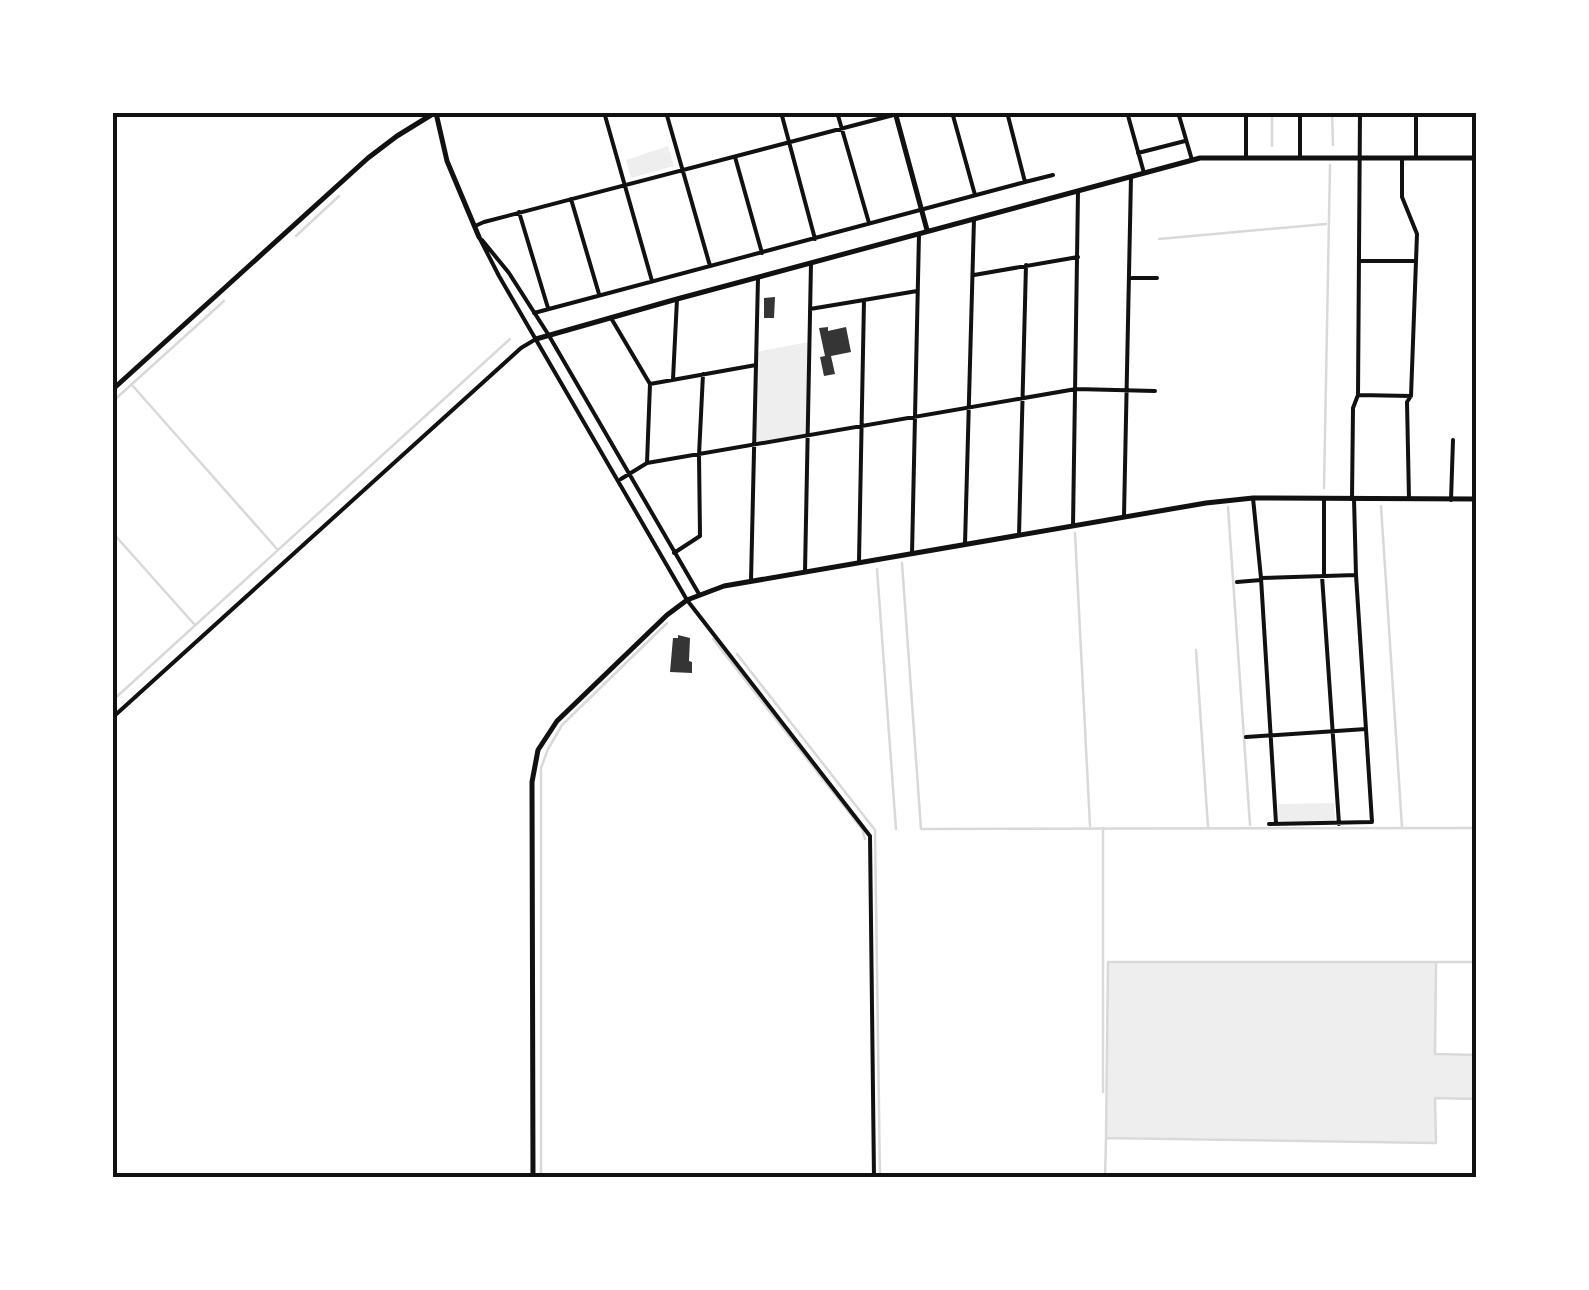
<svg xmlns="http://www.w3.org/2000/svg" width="1589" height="1290" viewBox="0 0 1589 1290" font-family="'Source Serif 4',serif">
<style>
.green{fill:#eee}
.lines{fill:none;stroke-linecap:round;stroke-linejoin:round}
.stream{stroke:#d9d9d9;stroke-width:2.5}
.building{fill:#353535}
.minor{stroke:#111;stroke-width:4}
.tertiary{stroke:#111;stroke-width:5}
.neatline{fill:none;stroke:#111;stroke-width:4}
</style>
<rect width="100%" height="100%" fill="#fff"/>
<path class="green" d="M668,146L674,166L631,178L626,160Z
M809,342L807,436L754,446L756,352Z
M1334,803L1335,819L1332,822H1281L1278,820V804Z
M1108,962L1435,963L1436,1055L1476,1056V1098H1435L1436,1142L1106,1137Z"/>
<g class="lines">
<path class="stream" d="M1272,112V146
M1332,112L1333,145
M296,236L339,196
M1159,239L1326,224
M132,385L277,549
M112,402L224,301
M1324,488L1330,165
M1381,506L1402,827
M1228,507L1250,825
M112,532L194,624
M1075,533L1090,826
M902,563L921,829L1476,828
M877,569L896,829
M713,639L862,829L865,839
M1196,650L1208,827
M737,654L875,830L880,1178
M112,701L510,339
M1476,962H1108L1106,1138L1436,1143L1435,1098L1476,1099
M1436,963L1435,1054L1476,1055
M1103,1092V828
M541,1178V768L548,749L562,725L667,623
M1105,1178L1106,1139"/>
</g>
<path class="building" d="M775,297L774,318H764V298Z
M828,327V331L846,327L851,352L831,356L835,374L824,376L820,357L825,356L819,328Z
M678,635L690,638L689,661L692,662V673L670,672L673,638H678Z"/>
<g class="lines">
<path class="minor" d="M604,112L652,281
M666,112L710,266
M781,112L815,239
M837,112L869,223
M952,112L975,195
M1127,112L1144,173
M1178,112L1192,160
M1246,112V158
M1416,112V158
M1138,153L1185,141
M735,157L762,253
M1300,158V112
M1402,158V197L1417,234L1411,396L1407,402L1409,499
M1025,182L1053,175
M571,199L599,294
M519,212L548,308
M475,226L484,222L905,112
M479,237L499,276L687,600L870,836L874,1178
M482,240L509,273L548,334L699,594
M1360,261H1415
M974,275L1078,257
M1132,278H1157
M810,309L864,300
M534,313L1025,182L1007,112
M611,318L650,384L647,463
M673,379L677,299
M650,384L756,365
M1358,395L1360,112
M621,479L647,463L1076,389L1155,391
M1253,498L1261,578L1276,823
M1352,499L1353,408L1358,395L1411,396
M1451,500L1453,440
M1124,516L1131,177
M1073,526L1078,191
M1019,535L1026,265
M965,544L974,219
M674,553L700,536L699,455L703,374
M912,554L919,234
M859,561L864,300L917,291
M805,572L811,263
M1322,576L1339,824
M1324,576V498
M1261,578L1356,575
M751,581L758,278
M1237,582L1261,580
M112,718L521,348L536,339
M1246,737L1366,729
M1269,824L1372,822L1356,575L1354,499"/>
<path class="tertiary" d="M895,112L927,230
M436,113L447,161L479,237
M536,339L677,299L1200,158H1476
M112,390L368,158L397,136L436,112
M533,1178L532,782L538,750L557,721L667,615L687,600L724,586L1206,503L1253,498L1476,499"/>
</g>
<rect width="1589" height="1290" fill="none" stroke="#ffffff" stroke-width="230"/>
<rect x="115" y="115" width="1359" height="1060" class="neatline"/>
</svg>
